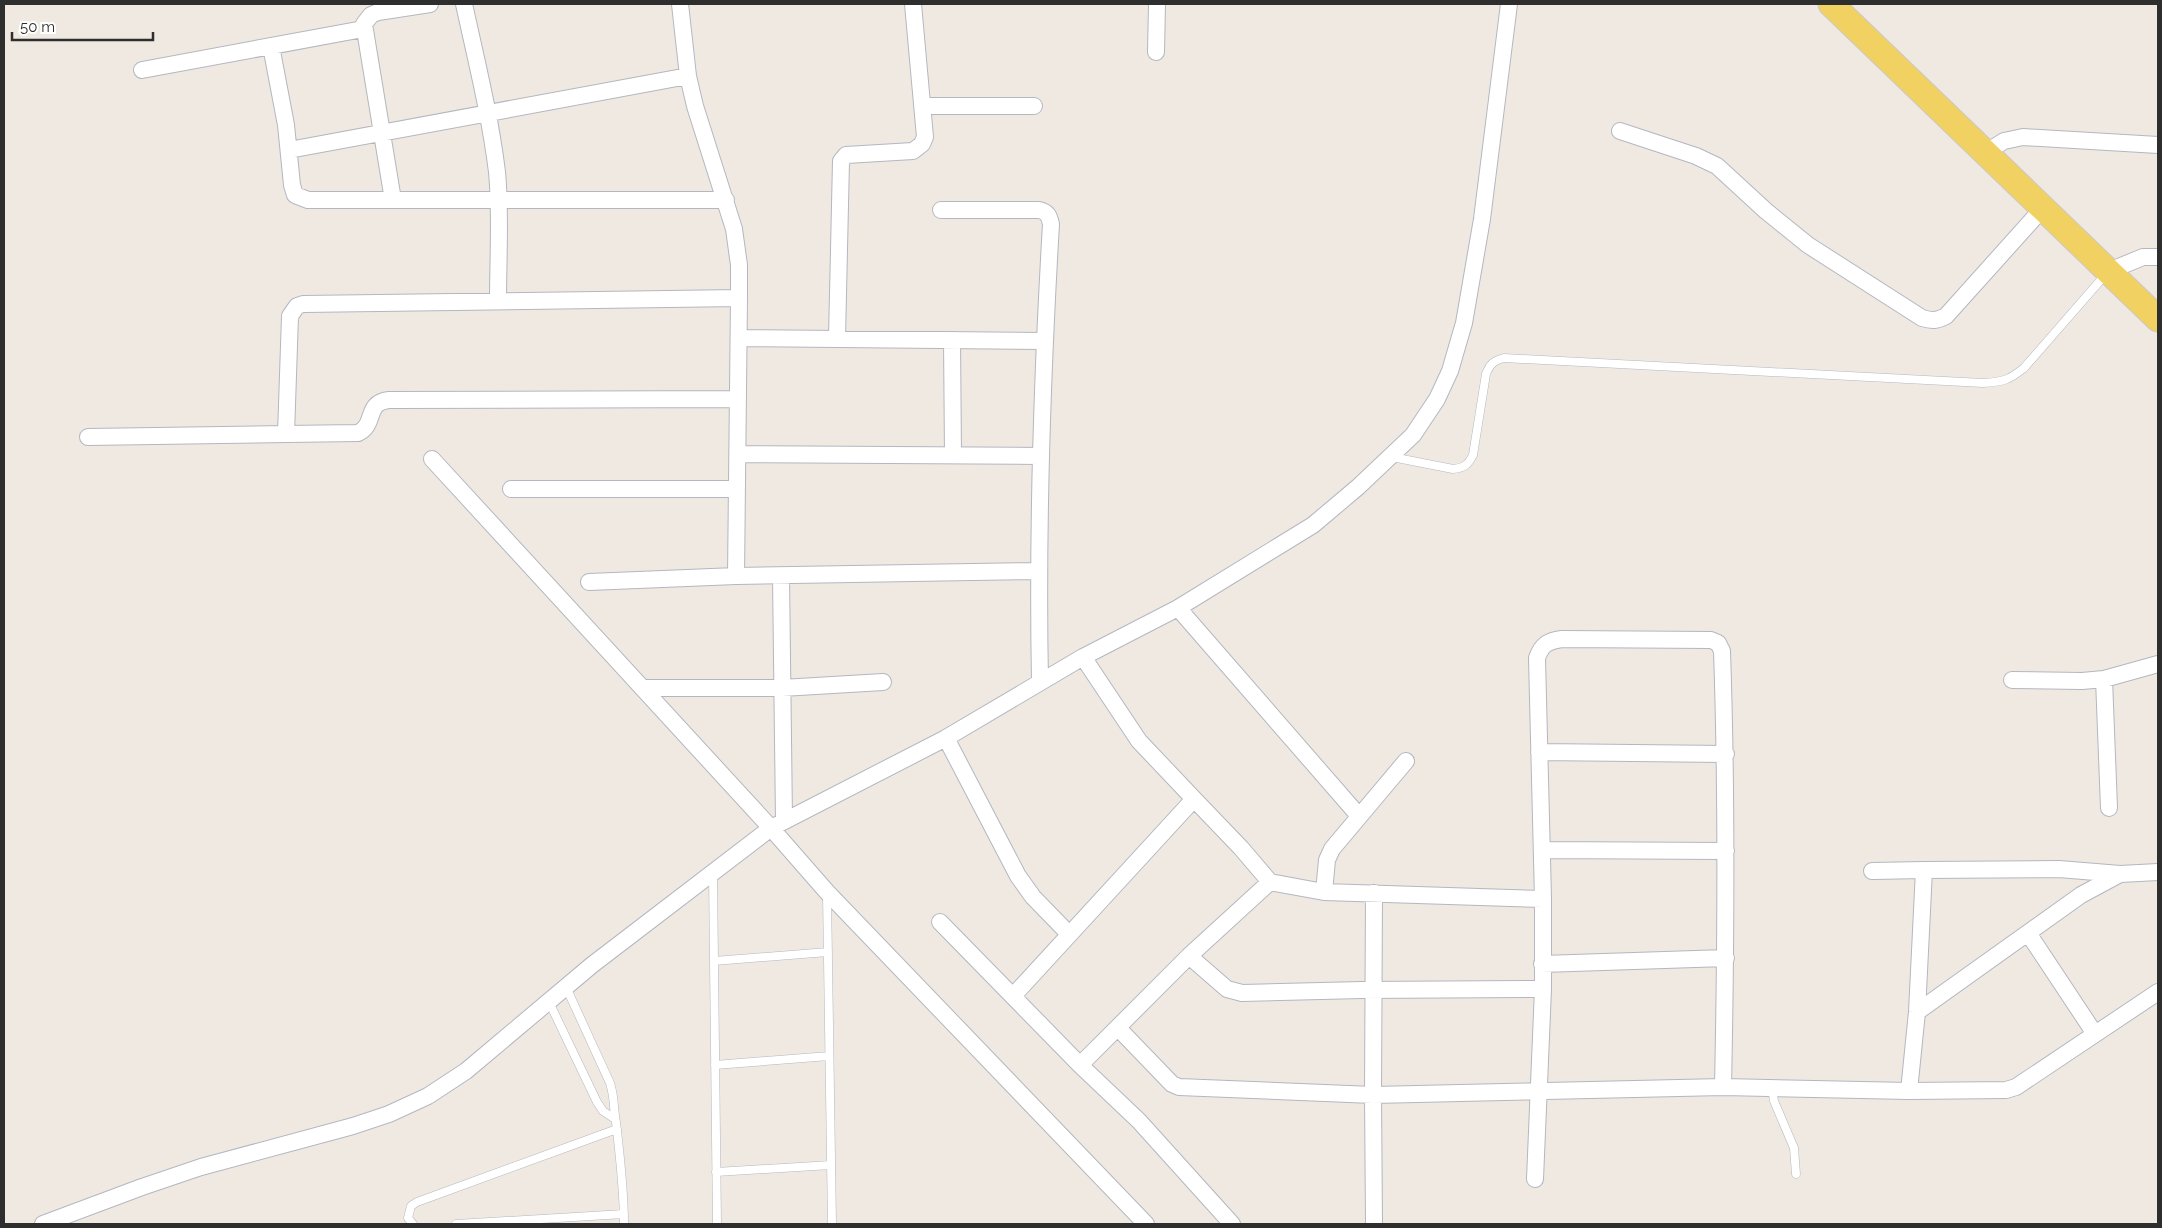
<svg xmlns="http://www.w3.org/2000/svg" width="2162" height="1228" viewBox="0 0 2162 1228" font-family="Raleway,sans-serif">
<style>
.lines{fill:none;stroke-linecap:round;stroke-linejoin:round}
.lane-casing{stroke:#b4b7c1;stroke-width:9}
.street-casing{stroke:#b4b7c1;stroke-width:18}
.primary-casing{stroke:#c9c9c9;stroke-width:27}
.lane{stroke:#fff;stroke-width:8}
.street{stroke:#fff;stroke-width:16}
.primary{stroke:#f2d163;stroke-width:25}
</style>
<rect width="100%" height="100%" fill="#efe9e1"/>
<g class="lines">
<defs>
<path id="lane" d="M1392,457L1453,469C1464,468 1468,465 1473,455L1486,374C1490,364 1493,361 1504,358L1983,383C2003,382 2009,380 2024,368L2106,274
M713,874L717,1224
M827,894L832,1224
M714,961L828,952
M566,987L610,1083C615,1099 613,1107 616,1122C620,1156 624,1190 624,1224
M549,1002L597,1102L603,1111L615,1119
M715,1065L829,1056
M1772,1088L1774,1101L1794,1148L1796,1174
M716,1172L831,1165
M413,1224L408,1218L411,1206L417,1202L617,1129
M456,1224L624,1214"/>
<path id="street" d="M464,4C476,59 490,115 497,172C501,214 498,258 498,301
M680,4L688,76L695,106L734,229L739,265V298
M271,46L286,125L292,185L295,195L308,200H726
M1156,52L1157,4
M142,70L363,29
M922,106H1034
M1620,131L1696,156L1717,166L1766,211L1808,245L1922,318C1932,321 1937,321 1946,316L2043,208
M289,150L688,76
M1985,153L2004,141L2023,137L2158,145
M393,200L364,24L371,15L378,12L430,4
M941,210H1039C1048,212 1049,216 1051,224C1042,377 1037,529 1040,682
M2109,271L2143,257H2158
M739,338L1044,341
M837,338L841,161L846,155L913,151L922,144L925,137L913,4
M952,340L953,455
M737,399L389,400C364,403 377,424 358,433L286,434L290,316L297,306L303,304L739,298L736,576L1038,571
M88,437L286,434
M738,454L1040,456
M432,459L771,828L827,892L1146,1224
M511,489H737
M781,576L784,820
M589,582L736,576
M1178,608L1359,816
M1083,657L1139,741L1194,799
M2104,679L2109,808
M2012,680L2082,681L2104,679L2158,664
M643,688H782L883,682
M946,738L1018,876L1033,897L1069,934
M1539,752L1726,754
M1542,850L1726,851
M1872,871L1924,870
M1324,892L1327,860L1332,849L1406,761
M1374,893L1373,1095L1723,1087L1909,1091L2006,1090L2016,1087L2158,992
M1543,899L1537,658C1542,644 1548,641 1562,639L1711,640L1718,643L1722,651C1727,796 1726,941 1723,1087
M940,922L1080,1065L1139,1121L1232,1224
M2028,933L2095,1034
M1189,956L1227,989L1242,993L1362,990L1543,989
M1542,964L1726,958
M1013,996L1194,799L1241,848L1270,882L1324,892L1543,899V989L1535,1179
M1917,1012L2081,895L2120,874L2158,872
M1118,1028L1172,1084L1179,1087L1373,1095L1374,1224
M1080,1065L1189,956L1270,882
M1909,1091L1917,1012L1924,870L2059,869L2120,874
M43,1224L142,1187L201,1167L353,1126L389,1114L428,1096L466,1071L592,965L771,828L946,738L1083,657L1178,608L1313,525L1358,487L1413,435L1437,399L1450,371L1464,323L1482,219L1509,4"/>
<path id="primary" d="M1831,4L2158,319"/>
</defs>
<use href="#lane" class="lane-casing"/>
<use href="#street" class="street-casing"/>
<use href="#primary" class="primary-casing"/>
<use href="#lane" class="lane"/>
<use href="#street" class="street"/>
<use href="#primary" class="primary"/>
</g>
<rect width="2162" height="1228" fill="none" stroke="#2e2e2e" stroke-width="10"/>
<path d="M12 32v8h141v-8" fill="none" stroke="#2e2e2e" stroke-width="2.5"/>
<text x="20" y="32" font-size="15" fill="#2e2e2e" stroke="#ffffff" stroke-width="4" paint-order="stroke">50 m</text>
</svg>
